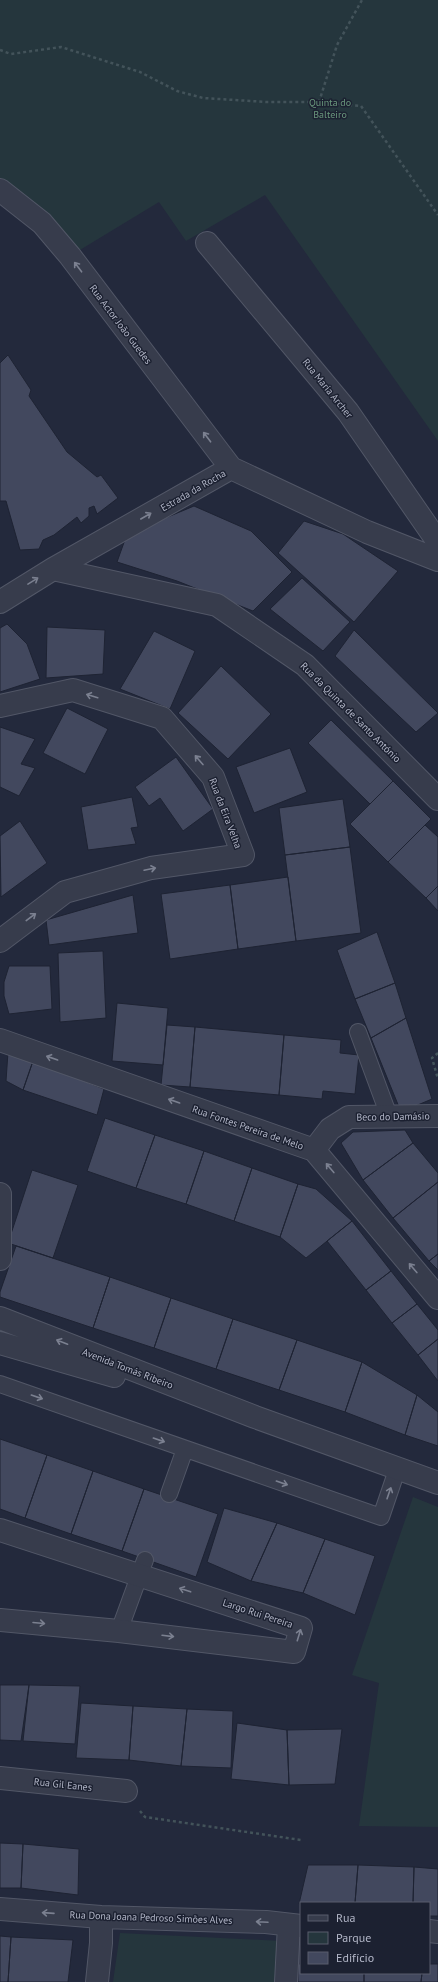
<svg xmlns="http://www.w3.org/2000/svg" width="438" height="1982" viewBox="0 0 438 1982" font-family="'PT Sans',sans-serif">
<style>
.green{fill:#25363d}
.building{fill:#42485e;stroke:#1e2333}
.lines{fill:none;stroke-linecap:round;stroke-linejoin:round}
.service-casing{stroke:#525767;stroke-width:18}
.minor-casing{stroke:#525767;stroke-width:24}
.tertiary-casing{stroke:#525767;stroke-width:24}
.path{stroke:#43535a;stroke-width:2.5;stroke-dasharray:3 3;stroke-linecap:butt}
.service{stroke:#373c4c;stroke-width:16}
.minor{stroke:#373c4c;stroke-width:22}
.tertiary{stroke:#373c4c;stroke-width:22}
.oneway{stroke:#7b8090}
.labels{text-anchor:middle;stroke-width:3;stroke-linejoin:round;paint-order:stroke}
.park-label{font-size:10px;fill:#6a987d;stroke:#1c2131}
.street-label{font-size:10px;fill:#b3b7c8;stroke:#1c2131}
</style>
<rect width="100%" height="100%" fill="#23293c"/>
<path class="green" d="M0,0H438V441L265,195L186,241L159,202L70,256L0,190Z
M413,1497L438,1507V1827L359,1826L379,1683L352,1675Z
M120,1933L282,1941L279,1982H113Z"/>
<path class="building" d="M8,355L31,390L29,396L67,452L97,477L101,475L118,498L97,514L94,506L89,508V516L81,523L77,517L54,535L43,540L39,549L20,550L6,501H0V363Z
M194,506L251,531L292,572L253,611L177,581L117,562L127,534Z
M304,521L343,534L398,571L354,622L278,553Z
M302,578L350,622L323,651L270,609Z
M7,624L27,644L40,679L0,692V628Z
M47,627L105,630L103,674L46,678Z
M354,630L438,713L416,732L335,656Z
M154,631L195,651L170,709L120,689Z
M221,666L271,714L228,759L178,713Z
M67,708L108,729L85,774L43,753Z
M331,720L393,781L370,804L308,743Z
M0,727L35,739L21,764L35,768L19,796L0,787Z
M290,748L307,792L254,813L236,767Z
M176,757L213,809L183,831L160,798L149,806L135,787Z
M393,781L431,819L388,862L350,824Z
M132,797L138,827L131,828L136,844L88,850L81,807Z
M343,799L350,847L285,855L279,808Z
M20,821L47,863L1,897L0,836Z
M425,825L438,837V886L426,898L388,862Z
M350,847L361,933L296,941L285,855Z
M288,877L296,941L238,949L230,885Z
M230,885L238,949L170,959L161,894Z
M438,886V911L426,898Z
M133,895L138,933L49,945L46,920Z
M377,932L395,983L355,999L337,950Z
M103,951L106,1018L60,1022L58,953Z
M9,966H50L52,1009L9,1014L4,996V982Z
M395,983L406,1018L371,1038L355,999Z
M117,1003L168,1008L163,1065L112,1061Z
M406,1018L432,1099L401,1112L371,1038Z
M167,1025L195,1027L190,1087L161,1085Z
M195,1027L284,1035L279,1095L190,1087Z
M284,1035L341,1040L340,1053L359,1055L355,1094L323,1091L322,1099L279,1095Z
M8,1052L33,1061L23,1090L6,1081Z
M33,1061L104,1089L97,1115L23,1090Z
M105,1118L155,1135L136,1188L87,1171Z
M405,1130L413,1143L363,1180L341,1143L353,1132Z
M155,1135L204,1151L186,1204L136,1188Z
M413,1143L438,1173V1182L393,1218L363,1180Z
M204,1151L252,1168L234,1221L186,1204Z
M252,1168L298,1184L280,1237L234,1221Z
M32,1170L78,1185L53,1258L8,1243Z
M438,1182V1254L429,1261L393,1218Z
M298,1184L316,1189L352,1221L306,1258L280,1237Z
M352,1221L391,1271L366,1290L327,1241Z
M16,1246L110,1277L93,1328L0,1297V1292Z
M438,1254V1270L429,1261Z
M391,1271L417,1304L392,1323L366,1290Z
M110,1277L171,1298L154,1348L93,1328Z
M171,1298L233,1319L216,1369L154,1348Z
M417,1304L438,1330V1339L418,1355L392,1323Z
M233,1319L297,1340L279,1390L216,1369Z
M438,1339V1381L418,1355Z
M297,1340L362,1362L345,1412L279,1390Z
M362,1362L417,1395L405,1435L345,1412Z
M417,1395L438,1412V1446L405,1435Z
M0,1439L47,1455L25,1518L0,1509Z
M47,1455L93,1471L71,1534L25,1518Z
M93,1471L144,1489L122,1551L71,1534Z
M144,1489L218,1514L196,1577L122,1551Z
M224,1508L277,1523L251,1581L207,1562Z
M277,1523L325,1539L303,1593L251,1581Z
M325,1539L375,1556L355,1615L303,1593Z
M0,1685H29L21,1741L0,1740Z
M29,1685L80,1686L75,1744L23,1741Z
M81,1703L133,1706L129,1760L76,1758Z
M133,1706L187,1709L181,1766L129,1760Z
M187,1709L233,1711L231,1768L181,1766Z
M237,1723L287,1730L289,1785L231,1779Z
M342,1729L335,1784L289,1785L287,1730Z
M0,1843L23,1844L21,1888H0Z
M23,1844L79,1849L78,1895L21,1888Z
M308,1865H358L355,1903L299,1904Z
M358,1865L414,1867L413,1903H355Z
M414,1867L438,1869V1916H429V1903H413Z
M0,1936L11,1937L8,1982H0Z
M11,1937L73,1940L68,1982H8Z
M298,1964H301V1973H364V1982H298Z
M429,1964H438V1982H421L422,1973H429Z
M364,1973H422L421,1982H364Z"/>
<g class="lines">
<defs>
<path id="service" d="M358,1032L389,1116
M0,1384L381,1517L398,1467
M169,1494L185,1449
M119,1631L145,1560"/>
<path id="minor" d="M0,190L42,223L70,256L231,468L367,532L438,560
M207,243L348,412L438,542
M53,569L217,605L305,665L438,799
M0,602L53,569L231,468
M0,706L73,690L162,718L213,777L243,855L151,868L65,892L0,941
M0,1040L314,1150L438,1298
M314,1150L330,1129L349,1117L438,1116
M0,1194V1259
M0,1530L301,1628L294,1652L119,1631L0,1620
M0,1778L126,1791
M0,1909L101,1917L266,1922L301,1926
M429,1931L438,1932
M97,1982L101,1943V1917
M286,1982L289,1925"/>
<path id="tertiary" d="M0,1318L255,1417L438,1483
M0,1343L114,1376"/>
</defs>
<use href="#service" class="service-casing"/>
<use href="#minor" class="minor-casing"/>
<use href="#tertiary" class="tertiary-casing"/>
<path class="path" d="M0,50L11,54L61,47L140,72L177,91L203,98L267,102H319L361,106L438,215
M319,102L337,45L362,0
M438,1053L432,1058L438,1079
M140,1811L145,1817L301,1840"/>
<use href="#service" class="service"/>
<use href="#minor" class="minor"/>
<use href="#tertiary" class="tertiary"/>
</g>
<defs><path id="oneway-shaft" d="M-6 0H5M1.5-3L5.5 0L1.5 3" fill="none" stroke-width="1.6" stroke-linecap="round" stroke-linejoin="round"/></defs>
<g class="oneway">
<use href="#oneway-shaft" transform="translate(78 267) rotate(-127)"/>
<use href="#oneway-shaft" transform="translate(207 437) rotate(-127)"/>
<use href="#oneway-shaft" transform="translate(146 516) rotate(-30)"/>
<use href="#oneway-shaft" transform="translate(33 581) rotate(-32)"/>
<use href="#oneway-shaft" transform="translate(92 696) rotate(-163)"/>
<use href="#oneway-shaft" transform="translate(199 760) rotate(-131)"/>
<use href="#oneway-shaft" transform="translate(150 869) rotate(-12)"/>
<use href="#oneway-shaft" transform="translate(31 917) rotate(-37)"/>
<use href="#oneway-shaft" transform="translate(52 1058) rotate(-161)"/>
<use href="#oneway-shaft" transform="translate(174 1101) rotate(-161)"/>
<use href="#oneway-shaft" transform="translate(330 1168) rotate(-130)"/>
<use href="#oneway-shaft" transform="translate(413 1268) rotate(-130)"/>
<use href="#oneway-shaft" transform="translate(62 1342) rotate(-159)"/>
<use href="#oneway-shaft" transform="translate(37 1397) rotate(19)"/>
<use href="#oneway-shaft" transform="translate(159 1440) rotate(19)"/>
<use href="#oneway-shaft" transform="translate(282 1483) rotate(19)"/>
<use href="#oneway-shaft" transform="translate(389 1493) rotate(-71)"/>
<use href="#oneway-shaft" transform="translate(185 1590) rotate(-162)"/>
<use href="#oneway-shaft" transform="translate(39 1623) rotate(5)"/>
<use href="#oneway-shaft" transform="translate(299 1635) rotate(-73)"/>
<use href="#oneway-shaft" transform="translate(168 1636) rotate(7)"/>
<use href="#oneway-shaft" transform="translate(48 1913) rotate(-176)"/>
<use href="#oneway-shaft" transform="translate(262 1922) rotate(-177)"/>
</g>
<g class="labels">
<g class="park-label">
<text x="330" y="106">Quinta do<tspan x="330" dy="12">Balteiro</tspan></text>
</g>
<g class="street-label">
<text transform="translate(121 324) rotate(53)" y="4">Rua Actor João Guedes</text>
<text transform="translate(328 388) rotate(51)" y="4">Rua Maria Archer</text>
<text transform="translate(193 490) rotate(-30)" y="4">Estrada da Rocha</text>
<text transform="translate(351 712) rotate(45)" y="4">Rua da Quinta de Santo António</text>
<text transform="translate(226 813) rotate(69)" y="4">Rua da Eira Velha</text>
<text transform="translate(393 1116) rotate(-1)" y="4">Beco do Damásio</text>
<text transform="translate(248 1127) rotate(19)" y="4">Rua Fontes Pereira de Melo</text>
<text transform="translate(128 1368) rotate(21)" y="4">Avenida Tomás Ribeiro</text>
<text transform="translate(258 1613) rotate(18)" y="4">Largo Rui Pereira</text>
<text transform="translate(63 1784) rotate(6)" y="4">Rua Gil Eanes</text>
<text transform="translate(151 1917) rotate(2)" y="4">Rua Dona Joana Pedroso Simões Alves</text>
</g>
</g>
<rect x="300" y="1902" width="130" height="72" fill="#1c2131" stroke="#585d6d"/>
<rect x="308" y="1915" width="20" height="6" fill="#373c4c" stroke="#585d6d"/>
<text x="336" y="1922" font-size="12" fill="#b3b7c8">Rua</text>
<rect x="308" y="1932" width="20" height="12" fill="#25363d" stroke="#585d6d"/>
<text x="336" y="1942" font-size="12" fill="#b3b7c8">Parque</text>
<rect x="308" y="1952" width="20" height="12" fill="#42485e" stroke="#585d6d"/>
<text x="336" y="1962" font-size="12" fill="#b3b7c8">Edifício</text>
</svg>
